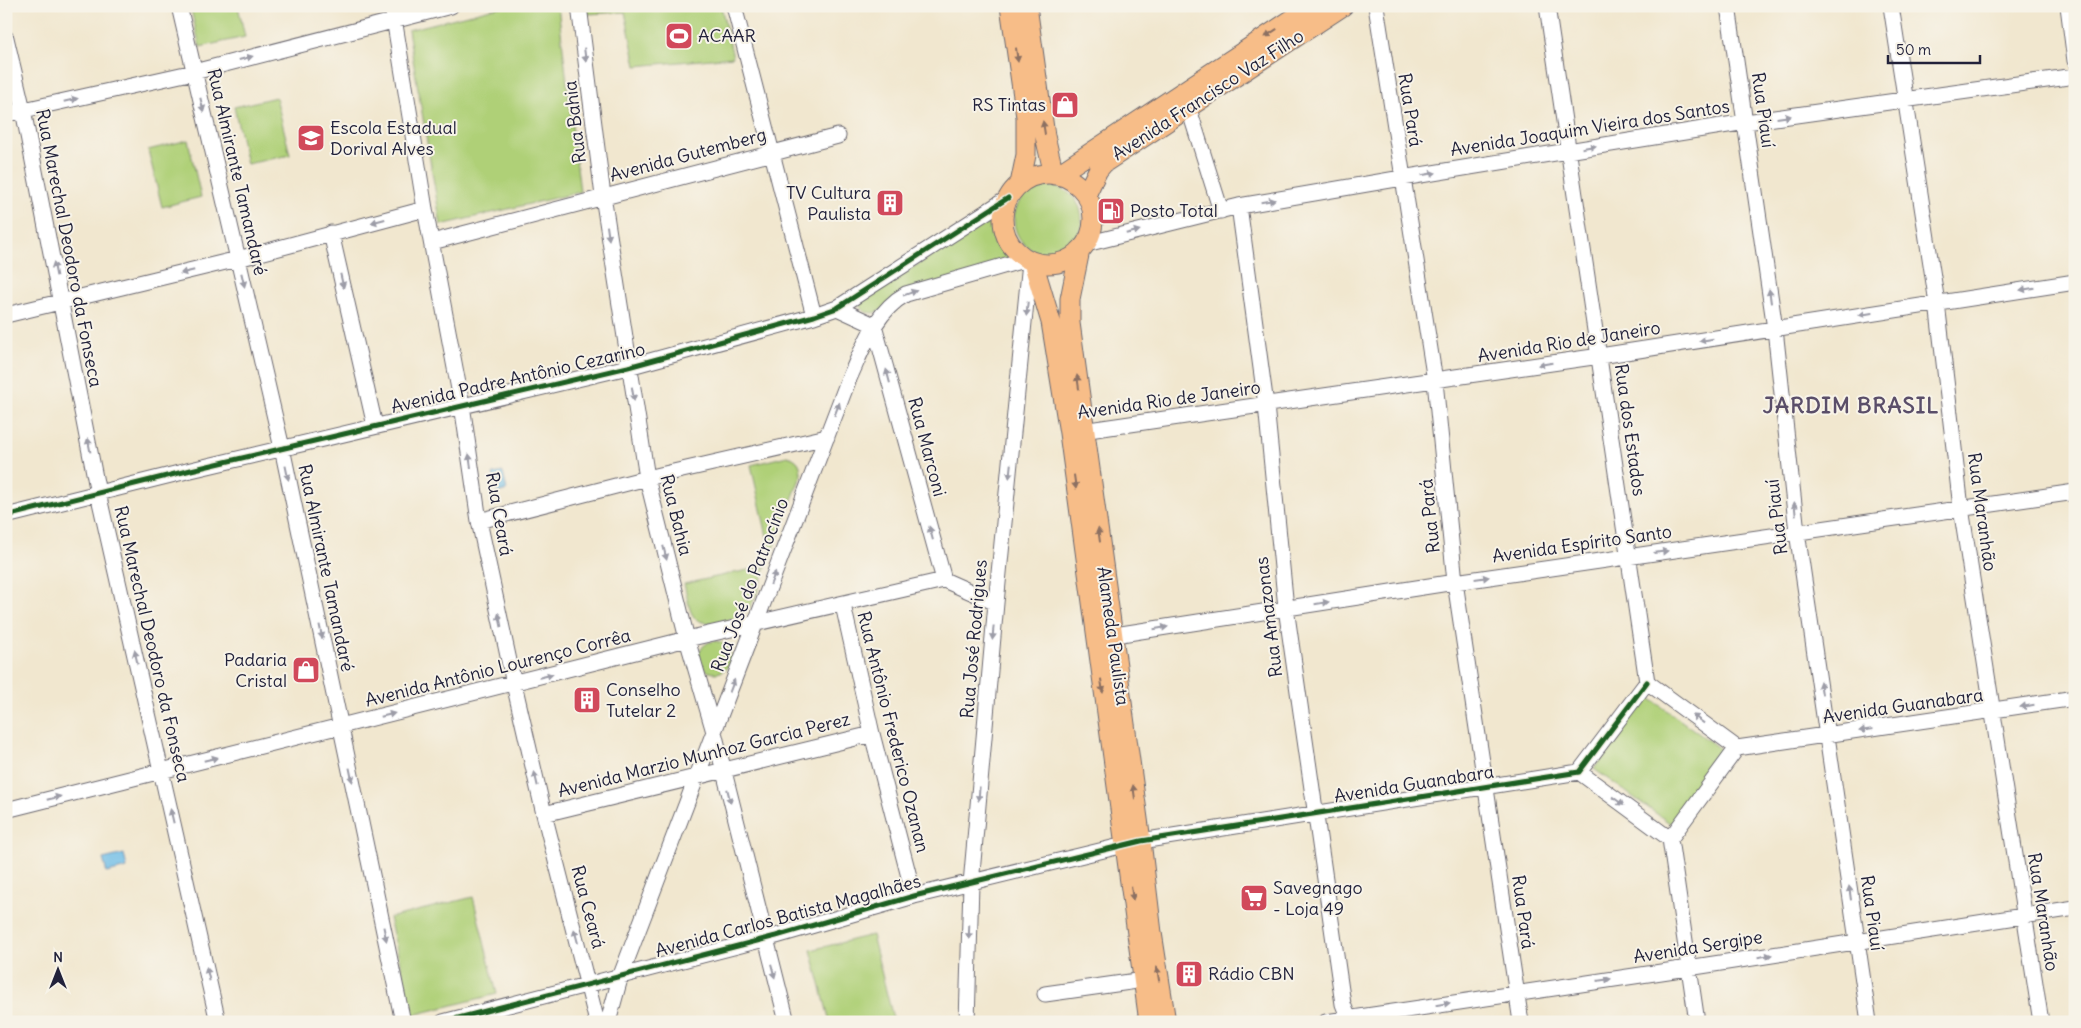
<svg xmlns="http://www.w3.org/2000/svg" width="2081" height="1028" viewBox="0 0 2081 1028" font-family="Delius,sans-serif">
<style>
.green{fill:#afd077;stroke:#687959}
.water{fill:#6cbce7;stroke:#476f91}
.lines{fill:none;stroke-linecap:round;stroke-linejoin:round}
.minor-casing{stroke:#6a676f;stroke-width:17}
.major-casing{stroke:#6a676f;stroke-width:21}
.minor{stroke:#fff;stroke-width:15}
.major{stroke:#f7bd88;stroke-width:19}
.cycleway-casing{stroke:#f7f3e8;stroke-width:8}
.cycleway{stroke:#1b5e20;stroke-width:5}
.oneway{fill:#8c7062}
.oneway2{fill:#9c9ca7}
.labels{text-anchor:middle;stroke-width:4;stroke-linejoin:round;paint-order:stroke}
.poi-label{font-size:18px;fill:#22223b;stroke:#f7f3e8;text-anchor:start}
.street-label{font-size:18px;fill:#22223b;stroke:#f7f3e8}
.district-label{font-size:22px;font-weight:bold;letter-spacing:1px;fill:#5a4e69;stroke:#f7f3e8}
</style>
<rect width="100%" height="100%" fill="#f7f3e8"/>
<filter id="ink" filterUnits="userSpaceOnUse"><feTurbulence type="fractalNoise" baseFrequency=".02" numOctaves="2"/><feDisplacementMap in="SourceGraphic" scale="10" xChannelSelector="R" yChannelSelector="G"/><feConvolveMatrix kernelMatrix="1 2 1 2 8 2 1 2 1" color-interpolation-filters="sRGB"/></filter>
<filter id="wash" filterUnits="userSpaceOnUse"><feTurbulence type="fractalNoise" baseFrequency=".0096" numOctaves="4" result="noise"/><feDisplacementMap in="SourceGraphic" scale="20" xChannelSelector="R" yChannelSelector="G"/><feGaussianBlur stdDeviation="1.12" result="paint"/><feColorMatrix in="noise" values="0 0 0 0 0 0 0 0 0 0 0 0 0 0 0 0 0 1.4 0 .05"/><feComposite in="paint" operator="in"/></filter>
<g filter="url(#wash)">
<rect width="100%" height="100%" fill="#f1e7cf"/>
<path class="green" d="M190,6H238L245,37L200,47Z
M503,6H558L580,192L441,225L408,30Z
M586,6H721L733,57L636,66L625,12L587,14Z
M276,97L290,155L247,164L234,107Z
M188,140L201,197L162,207L148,150Z
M1014 220a34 34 0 1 1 68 0a34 34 0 1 1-68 0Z
M994,216L999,241L1013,260L874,313L865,312L857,303Z
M787,456C799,459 801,465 801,476L771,554L751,465Z
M766,566C761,579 757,598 748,609C741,617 733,619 723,621C688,628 691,612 684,584Z
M699 657a16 16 0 1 1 32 0a16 16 0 1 1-32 0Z
M1647,696L1723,751L1671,824L1594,769Z
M473,897L497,994L413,1015L389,918Z
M872,935L893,1018L878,1022H830L811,950Z"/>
<path class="water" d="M503,472L507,490L497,493L493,474Z
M124,854L127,868L107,873L103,859Z"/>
</g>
<g filter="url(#ink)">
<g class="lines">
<defs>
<path id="minor" d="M179,6L282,448L403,1022
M392,6L425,209L462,405L479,521L514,684L544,814L597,1022
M579,6L603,196L647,478L687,639L714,732L787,1022
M734,6L814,316
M1376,6L1435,381L1455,582L1521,1022
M1547,6L1647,682
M1728,6L1775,329L1797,532L1869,1022
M1891,6L1937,303L1961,508L2041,1022
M2068,6L2075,61
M6,38L23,110L98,493L218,1022
M1188,106L1221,211
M6,114L194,72L451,6
M1239,206L1266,405L1286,608L1343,1004L1350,1022
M331,233L375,426
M432,242L838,136
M1086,244L1239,206L1402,178L1746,122L2075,76
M837,308L874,325
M6,315L238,259L425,209
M874,325L944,580
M1075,432L1600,356L2075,282
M6,516L191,470L628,367L814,316L837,308L1008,198
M479,521L647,478L827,437
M843,605L872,734L914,896
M1102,637L1455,582L2075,492
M1647,682L1737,748L2075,698
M1579,772L1670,839L1737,748
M6,810L687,639L944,580L996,603
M544,814L872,734
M1670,839L1697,1022
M1045,994L1144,980
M443,1022L776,936L914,896L1141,841L1579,772L1647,682
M608,1022L621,975L848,381C863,349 874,312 906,294L1027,259
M967,1022L971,884L996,603L1030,262
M1326,1022L1688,968L2075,908"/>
<path id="major" d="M1010,6L1026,117V155L1020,184
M1027,6L1045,136L1054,175
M1003 219a45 45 0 1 1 90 0a45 45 0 1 1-90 0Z
M1057,175L1312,6
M1086,195L1098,170L1104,163L1343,6
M1080,250L1070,299V323L1141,841L1152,933L1166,1022
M1033,262L1051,322L1069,433L1149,1022"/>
</defs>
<use href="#minor" class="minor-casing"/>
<use href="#major" class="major-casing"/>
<use href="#minor" class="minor"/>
<use href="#major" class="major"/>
<defs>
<path id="cycleway" d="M6,516L191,470L628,367L814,316L837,308L1008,198
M443,1022L776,936L914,896L1141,841L1579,772L1647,682"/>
</defs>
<use href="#cycleway" class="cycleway-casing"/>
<use href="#cycleway" class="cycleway"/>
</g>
<defs><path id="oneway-solid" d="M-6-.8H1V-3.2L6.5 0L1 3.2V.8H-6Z" transform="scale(1.25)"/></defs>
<g class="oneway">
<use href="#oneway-solid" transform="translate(1271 33) rotate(146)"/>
<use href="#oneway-solid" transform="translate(1017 55) rotate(82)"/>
<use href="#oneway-solid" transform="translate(1044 128) rotate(-99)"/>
<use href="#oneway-solid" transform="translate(1078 382) rotate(-98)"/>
<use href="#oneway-solid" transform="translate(1075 482) rotate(82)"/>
<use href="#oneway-solid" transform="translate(1099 535) rotate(-98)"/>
<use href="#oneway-solid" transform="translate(1102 686) rotate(82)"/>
<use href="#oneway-solid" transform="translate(1134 792) rotate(-98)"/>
<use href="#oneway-solid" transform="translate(1132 893) rotate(82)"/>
<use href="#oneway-solid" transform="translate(1158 974) rotate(-99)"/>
</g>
<g class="oneway2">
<use href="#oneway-solid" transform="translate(585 55) rotate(83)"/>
<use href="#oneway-solid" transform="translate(246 58) rotate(-15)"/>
<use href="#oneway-solid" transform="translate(71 100) rotate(-13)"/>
<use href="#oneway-solid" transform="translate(202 105) rotate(77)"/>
<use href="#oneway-solid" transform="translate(1784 117) rotate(-8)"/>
<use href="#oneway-solid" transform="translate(1589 147) rotate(-9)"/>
<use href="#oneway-solid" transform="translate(1429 174) rotate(-9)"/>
<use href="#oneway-solid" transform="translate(1268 201) rotate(-10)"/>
<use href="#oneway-solid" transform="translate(378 221) rotate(165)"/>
<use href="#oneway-solid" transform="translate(1133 232) rotate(-14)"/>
<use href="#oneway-solid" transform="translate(608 233) rotate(82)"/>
<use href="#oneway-solid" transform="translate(55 269) rotate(-101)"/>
<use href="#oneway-solid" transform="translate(187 272) rotate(166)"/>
<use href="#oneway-solid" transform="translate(243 280) rotate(77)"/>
<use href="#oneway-solid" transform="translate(342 281) rotate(77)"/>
<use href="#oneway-solid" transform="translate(2027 289) rotate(171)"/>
<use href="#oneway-solid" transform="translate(910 293) rotate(-20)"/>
<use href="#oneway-solid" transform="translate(1770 296) rotate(-98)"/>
<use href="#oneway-solid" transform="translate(1027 309) rotate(96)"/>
<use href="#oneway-solid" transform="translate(1866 314) rotate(171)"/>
<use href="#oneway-solid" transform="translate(1706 340) rotate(171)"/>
<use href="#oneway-solid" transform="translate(1545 364) rotate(171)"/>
<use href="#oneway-solid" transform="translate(888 376) rotate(-105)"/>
<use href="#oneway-solid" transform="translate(633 394) rotate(81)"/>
<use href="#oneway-solid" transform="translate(837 409) rotate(-69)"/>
<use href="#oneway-solid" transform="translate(89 445) rotate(-101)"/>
<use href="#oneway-solid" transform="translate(470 461) rotate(-98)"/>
<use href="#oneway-solid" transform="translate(1010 471) rotate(96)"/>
<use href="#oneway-solid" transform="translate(287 473) rotate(78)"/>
<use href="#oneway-solid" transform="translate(1795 509) rotate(-96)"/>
<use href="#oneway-solid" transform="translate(931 533) rotate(-105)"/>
<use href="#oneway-solid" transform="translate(1661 552) rotate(-8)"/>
<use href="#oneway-solid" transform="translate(665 553) rotate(76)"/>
<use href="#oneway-solid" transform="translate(773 578) rotate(-69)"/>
<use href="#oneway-solid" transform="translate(1482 578) rotate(-8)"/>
<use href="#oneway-solid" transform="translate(1322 603) rotate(-9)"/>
<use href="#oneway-solid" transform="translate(500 620) rotate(-102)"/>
<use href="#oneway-solid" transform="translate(1161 628) rotate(-9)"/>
<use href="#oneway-solid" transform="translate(321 632) rotate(78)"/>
<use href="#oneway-solid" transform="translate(993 633) rotate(95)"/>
<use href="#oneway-solid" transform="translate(136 657) rotate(-103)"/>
<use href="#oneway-solid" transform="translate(546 676) rotate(-14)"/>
<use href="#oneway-solid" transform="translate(732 686) rotate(-69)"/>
<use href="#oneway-solid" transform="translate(1821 688) rotate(-99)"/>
<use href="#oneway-solid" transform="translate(2027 706) rotate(171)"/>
<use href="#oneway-solid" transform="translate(388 715) rotate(-14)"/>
<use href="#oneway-solid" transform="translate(1698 719) rotate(-144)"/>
<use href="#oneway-solid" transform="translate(1866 730) rotate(172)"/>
<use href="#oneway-solid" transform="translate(211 759) rotate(-14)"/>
<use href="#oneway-solid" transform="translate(351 775) rotate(78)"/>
<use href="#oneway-solid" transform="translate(536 779) rotate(-103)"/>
<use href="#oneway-solid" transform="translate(979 794) rotate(95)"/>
<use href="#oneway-solid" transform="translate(729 796) rotate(76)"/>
<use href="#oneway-solid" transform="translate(54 798) rotate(-14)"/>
<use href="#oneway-solid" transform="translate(1618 801) rotate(37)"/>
<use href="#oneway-solid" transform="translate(172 816) rotate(-103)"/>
<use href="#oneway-solid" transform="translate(1850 893) rotate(-98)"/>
<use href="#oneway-solid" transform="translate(969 932) rotate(92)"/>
<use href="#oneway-solid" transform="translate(385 934) rotate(78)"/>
<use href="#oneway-solid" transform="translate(576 936) rotate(-105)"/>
<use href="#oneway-solid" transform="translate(1765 956) rotate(-9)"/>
<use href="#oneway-solid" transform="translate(773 971) rotate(75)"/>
<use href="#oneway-solid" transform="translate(208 974) rotate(-103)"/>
<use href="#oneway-solid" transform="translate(1604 980) rotate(-8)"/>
<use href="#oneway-solid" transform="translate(1443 1004) rotate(-9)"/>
</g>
</g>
<defs>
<symbol id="stadium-square" viewBox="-11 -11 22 22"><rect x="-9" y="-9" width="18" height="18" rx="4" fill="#d1495b" stroke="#f7f3e8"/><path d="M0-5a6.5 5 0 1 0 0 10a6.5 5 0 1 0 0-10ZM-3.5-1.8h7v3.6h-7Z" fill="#fff"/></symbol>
<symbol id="shop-square" viewBox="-11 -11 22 22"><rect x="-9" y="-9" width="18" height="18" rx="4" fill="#d1495b" stroke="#f7f3e8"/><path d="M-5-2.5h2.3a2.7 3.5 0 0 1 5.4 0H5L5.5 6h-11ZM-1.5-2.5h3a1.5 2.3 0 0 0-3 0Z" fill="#fff"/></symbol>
<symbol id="school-square" viewBox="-11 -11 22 22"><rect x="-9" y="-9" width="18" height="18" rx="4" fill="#d1495b" stroke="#f7f3e8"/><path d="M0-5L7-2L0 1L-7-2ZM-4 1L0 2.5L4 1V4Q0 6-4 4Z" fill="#fff"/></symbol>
<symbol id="building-square" viewBox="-11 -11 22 22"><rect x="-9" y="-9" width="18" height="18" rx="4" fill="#d1495b" stroke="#f7f3e8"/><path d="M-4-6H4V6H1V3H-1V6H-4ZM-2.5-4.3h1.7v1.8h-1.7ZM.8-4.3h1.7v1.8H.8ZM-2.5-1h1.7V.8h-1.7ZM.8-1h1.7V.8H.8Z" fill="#fff"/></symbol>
<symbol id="fuel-square" viewBox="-11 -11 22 22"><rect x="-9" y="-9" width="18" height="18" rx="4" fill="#d1495b" stroke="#f7f3e8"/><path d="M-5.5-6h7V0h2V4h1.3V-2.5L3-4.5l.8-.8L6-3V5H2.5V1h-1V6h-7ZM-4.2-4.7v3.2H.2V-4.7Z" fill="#fff"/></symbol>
<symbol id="supermarket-square" viewBox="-11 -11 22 22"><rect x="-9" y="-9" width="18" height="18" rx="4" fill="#d1495b" stroke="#f7f3e8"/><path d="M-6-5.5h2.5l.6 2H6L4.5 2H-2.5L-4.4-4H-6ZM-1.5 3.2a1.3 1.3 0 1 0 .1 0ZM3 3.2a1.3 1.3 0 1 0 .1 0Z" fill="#fff"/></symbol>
</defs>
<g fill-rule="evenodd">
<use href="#stadium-square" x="663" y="20" width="32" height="32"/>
<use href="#shop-square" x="1049" y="89" width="32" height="32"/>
<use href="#school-square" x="295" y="122" width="32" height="32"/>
<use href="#building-square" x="874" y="187" width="32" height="32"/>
<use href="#fuel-square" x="1095" y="195" width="32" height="32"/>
<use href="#shop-square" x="290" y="654" width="32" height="32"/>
<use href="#building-square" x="571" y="684" width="32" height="32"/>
<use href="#supermarket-square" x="1238" y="882" width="32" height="32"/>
<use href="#building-square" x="1173" y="958" width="32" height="32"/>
</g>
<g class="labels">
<g class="poi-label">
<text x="698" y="42">ACAAR</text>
<text x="1046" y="111" text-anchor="end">RS Tintas</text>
<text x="330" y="134">Escola Estadual<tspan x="330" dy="21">Dorival Alves</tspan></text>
<text x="871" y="199" text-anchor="end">TV Cultura<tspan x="871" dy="21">Paulista</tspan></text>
<text x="1130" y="217">Posto Total</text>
<text x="287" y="666" text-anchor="end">Padaria<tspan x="287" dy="21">Cristal</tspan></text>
<text x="606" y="696">Conselho<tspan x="606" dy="21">Tutelar 2</tspan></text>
<text x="1273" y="894">Savegnago<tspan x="1273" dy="21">- Loja 49</tspan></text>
<text x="1208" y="980">Rádio CBN</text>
</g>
<g class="street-label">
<text transform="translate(1208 95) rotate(-33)" y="6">Avenida Francisco Vaz Filho</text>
<text transform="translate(1410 110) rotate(81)" y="6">Rua Pará</text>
<text transform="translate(1763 110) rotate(82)" y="6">Rua Piauí</text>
<text transform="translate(575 122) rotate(-97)" y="6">Rua Bahia</text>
<text transform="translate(1590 128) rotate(-9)" y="6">Avenida Joaquim Vieira dos Santos</text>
<text transform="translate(688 155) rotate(-15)" y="6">Avenida Gutemberg</text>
<text transform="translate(237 172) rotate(77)" y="6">Rua Almirante Tamandaré</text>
<text transform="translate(69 248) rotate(79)" y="6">Rua Marechal Deodoro da Fonseca</text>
<text transform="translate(1569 342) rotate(-9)" y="6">Avenida Rio de Janeiro</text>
<text transform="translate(518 378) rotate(-13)" y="6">Avenida Padre Antônio Cezarino</text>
<text transform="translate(1169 400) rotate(-8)" y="6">Avenida Rio de Janeiro</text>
<text transform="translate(1630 430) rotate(82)" y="6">Rua dos Estados</text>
<text transform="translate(927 447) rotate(75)" y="6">Rua Marconi</text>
<text transform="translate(1982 512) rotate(82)" y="6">Rua Maranhão</text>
<text transform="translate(499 514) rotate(80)" y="6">Rua Ceará</text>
<text transform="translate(676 515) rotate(76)" y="6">Rua Bahia</text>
<text transform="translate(1430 516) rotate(-96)" y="6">Rua Pará</text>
<text transform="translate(1777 517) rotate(-97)" y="6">Rua Piauí</text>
<text transform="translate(1582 544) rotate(-8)" y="6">Avenida Espírito Santo</text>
<text transform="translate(326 568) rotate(78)" y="6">Rua Almirante Tamandaré</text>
<text transform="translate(750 585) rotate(-69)" y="6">Rua José do Patrocínio</text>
<text transform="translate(1269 617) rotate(-97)" y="6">Rua Amazonas</text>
<text transform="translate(1113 636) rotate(82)" y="6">Alameda Paulista</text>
<text transform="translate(974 639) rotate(-85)" y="6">Rua José Rodrigues</text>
<text transform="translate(152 644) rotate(77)" y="6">Rua Marechal Deodoro da Fonseca</text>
<text transform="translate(498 668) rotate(-14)" y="6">Avenida Antônio Lourenço Corrêa</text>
<text transform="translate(1903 706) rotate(-8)" y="6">Avenida Guanabara</text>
<text transform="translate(893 732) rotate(76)" y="6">Rua Antônio Frederico Ozanan</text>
<text transform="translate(704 755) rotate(-14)" y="6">Avenida Marzio Munhoz Garcia Perez</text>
<text transform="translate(1414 784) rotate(-9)" y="6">Avenida Guanabara</text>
<text transform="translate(588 907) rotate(75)" y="6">Rua Ceará</text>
<text transform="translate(1523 912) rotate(82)" y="6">Rua Pará</text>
<text transform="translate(2043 912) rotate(81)" y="6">Rua Maranhão</text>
<text transform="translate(1872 913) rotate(82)" y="6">Rua Piauí</text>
<text transform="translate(788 916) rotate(-15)" y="6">Avenida Carlos Batista Magalhães</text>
<text transform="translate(1698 947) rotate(-9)" y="6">Avenida Sergipe</text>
</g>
<g class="district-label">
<text x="1851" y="413">JARDIM BRASIL</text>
</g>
</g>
<rect width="2081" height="1028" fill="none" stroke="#f7f3e8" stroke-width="25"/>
<g transform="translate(58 970)" stroke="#f7f3e8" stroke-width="4" paint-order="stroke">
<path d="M0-4L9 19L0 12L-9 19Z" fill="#22223b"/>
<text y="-8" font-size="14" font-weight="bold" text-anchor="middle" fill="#22223b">N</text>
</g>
<path d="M1888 55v8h92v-8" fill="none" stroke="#22223b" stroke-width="2.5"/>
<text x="1896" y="55" font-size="15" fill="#22223b" stroke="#f7f3e8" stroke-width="4" paint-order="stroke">50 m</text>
</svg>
